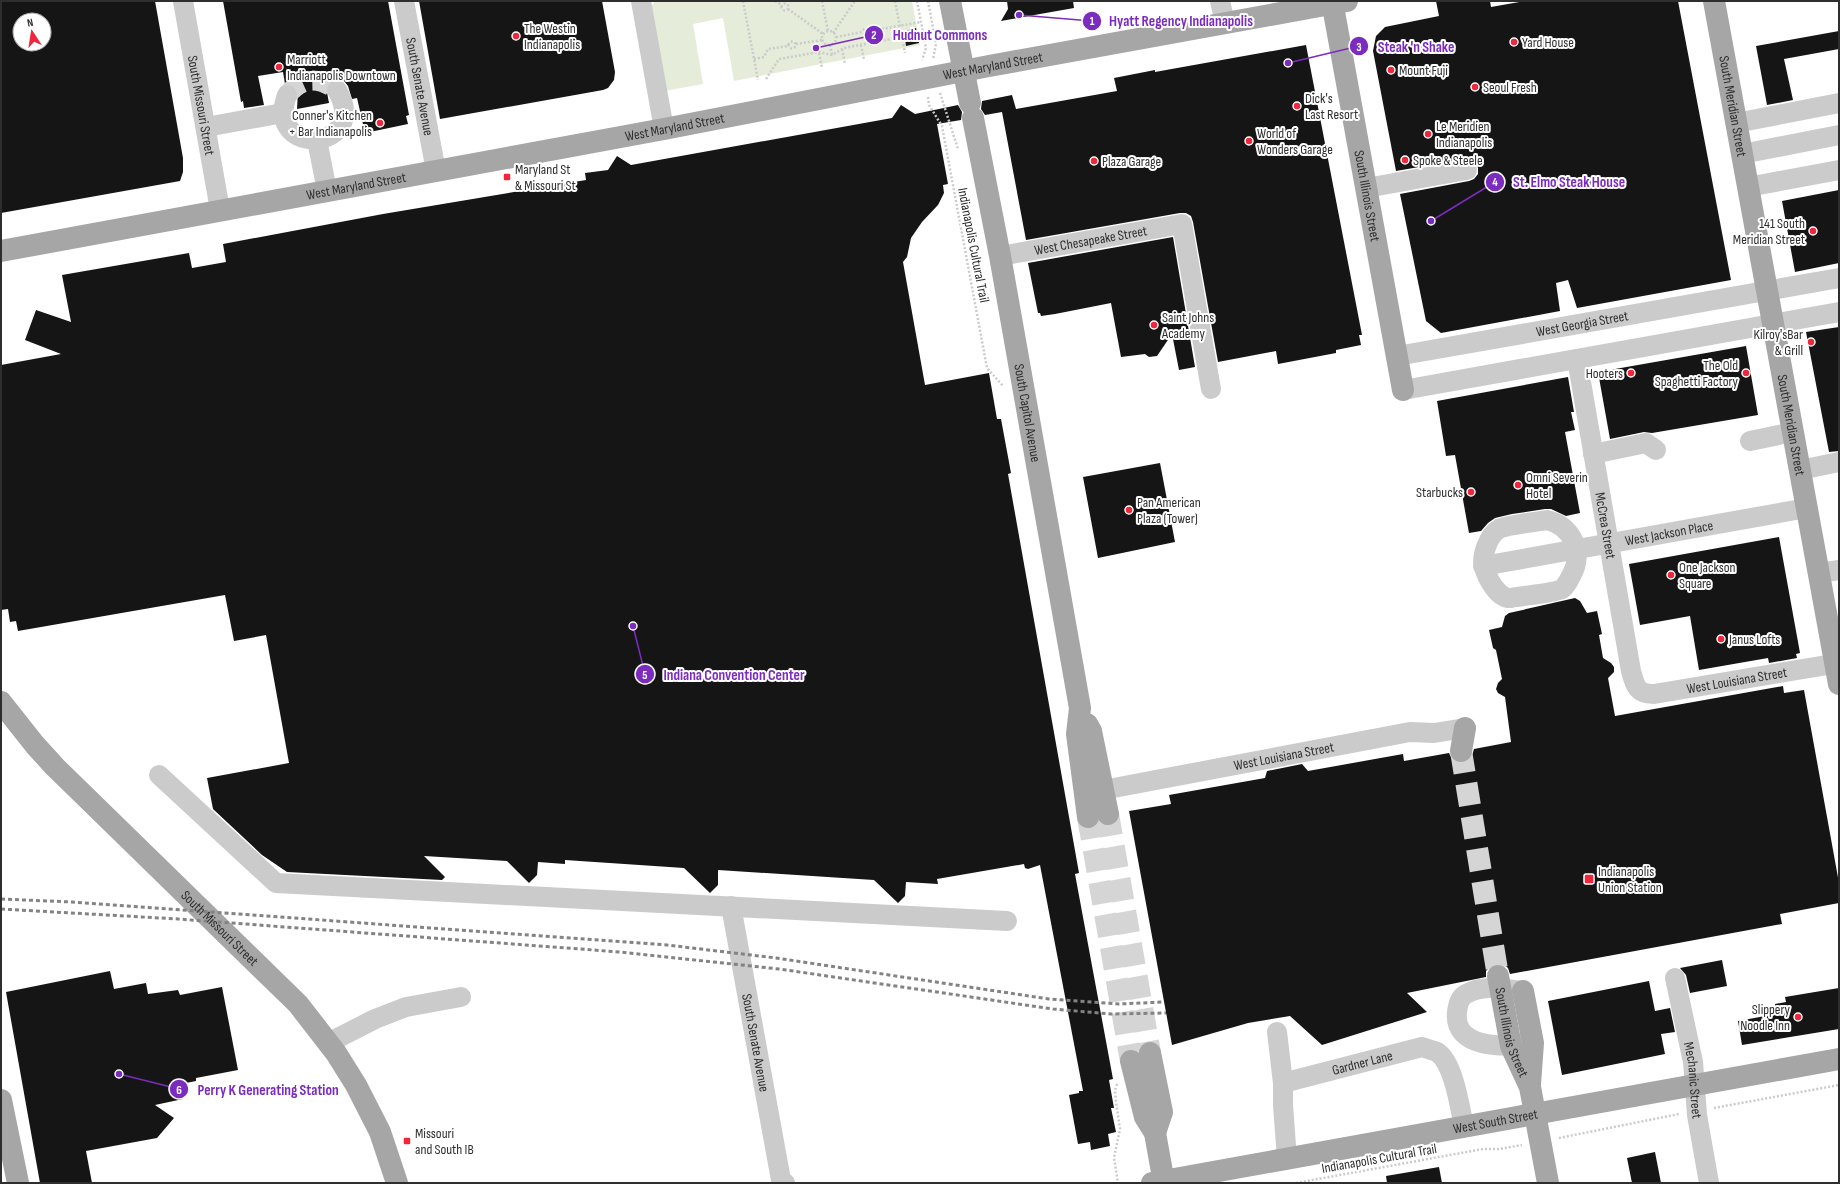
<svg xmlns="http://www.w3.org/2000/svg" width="1840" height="1184" viewBox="0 0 1840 1184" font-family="'Sofia Sans Condensed',sans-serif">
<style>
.green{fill:#e5ecda}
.building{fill:#151515;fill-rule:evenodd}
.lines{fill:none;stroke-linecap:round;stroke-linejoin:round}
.minor-tunnel{stroke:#d5d5d5;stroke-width:20;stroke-dasharray:20 10;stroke-linecap:butt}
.major-tunnel{stroke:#d5d5d5;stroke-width:22;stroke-dasharray:22 11;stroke-linecap:butt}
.path{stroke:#cbcbcb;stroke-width:2.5;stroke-dasharray:2 2;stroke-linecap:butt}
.minor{stroke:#cbcbcb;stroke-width:20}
.major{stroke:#a6a6a6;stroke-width:22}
.rail{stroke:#838383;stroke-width:3;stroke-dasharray:4 3;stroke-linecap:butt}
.poi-dot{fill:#ef263c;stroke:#fff;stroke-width:1.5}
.labels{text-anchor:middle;stroke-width:4;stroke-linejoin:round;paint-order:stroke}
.poi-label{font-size:14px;fill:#2e2e2e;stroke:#fff;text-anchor:start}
.street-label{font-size:14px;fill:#2e2e2e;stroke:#fff}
.leader{fill:none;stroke:#7b2cbf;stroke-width:1.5}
.callout-dot{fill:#7b2cbf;stroke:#fff;stroke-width:1.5}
.mark-label{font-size:12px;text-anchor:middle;font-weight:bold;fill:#fff}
.callout-label{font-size:15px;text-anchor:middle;font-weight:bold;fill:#7b2cbf;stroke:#fff;stroke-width:4;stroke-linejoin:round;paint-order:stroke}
</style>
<rect width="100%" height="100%" fill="#fff"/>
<path class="green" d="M655,1H912L920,45L734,81L723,18L693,24L703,84L664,91L650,8Z"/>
<path class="building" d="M1,1H155L183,158V172L180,181L1,213ZM20,20H44V44H20Z
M223,1H388L409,115L406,116L408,124L365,133L357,98L352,99L348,86L344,81L339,79H333L328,83L326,87L329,103L297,109L298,91L294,86L285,84L283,72L258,76L264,105L244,108L243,101L241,102Z
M419,1H602L615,72L614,80L608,88L603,90L440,119Z
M1007,1H1073L1074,8L1001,21L1008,9Z
M1436,1H1490L1491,7L1525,1H1678L1731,280L1577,308L1568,280L1556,283L1560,311L1441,333L1426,321L1400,194L1469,181L1474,179L1478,174V168L1476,162L1471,159H1465L1396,171L1373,51L1376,36L1385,27L1439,16Z
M916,28L919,43L906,46L904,31Z
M1839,31V49L1784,59L1793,100L1767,105L1756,46Z
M1306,45L1362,335H1359L1361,345L1336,350V353L1278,364L1276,351L1218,362L1193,222L1191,216L1186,213H1180L1026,240L1002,112L985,115L981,109L982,101L1012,95L1016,109L1117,91L1114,78L1155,70V72Z
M901,105L915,114L958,105L962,112L961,120L937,124L948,184L943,185L944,193L938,205L922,222L911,238L907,257L903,262L925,385L989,373L997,419H1001L1011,473L1008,474L1079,873L1075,874L1113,1079L1109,1080L1114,1108H1111L1116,1132L1108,1134L1110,1146L1091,1150L1090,1142L1078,1144L1069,1095L1079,1093V1091H1083L1040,865L1028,869L1025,868L1024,864L937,879L938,884L906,882L905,896L898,903L874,880L718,870V885L710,893L684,868L565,860V864L538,862L537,875L529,883L507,861L424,856L445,877L442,880L287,872L262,855L213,809L207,778L289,763L266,635L234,641L225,595L18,631L16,621L10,622L8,609L1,610V365L61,354L25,340L36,310L71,322L62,275L189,253L192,268L226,262L223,244L383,214L586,180L585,173L608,170L617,156L631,165L892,118Z
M1839,190V263L1795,272L1782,201Z
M1173,237L1195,367L1179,370L1172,334L1157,356L1149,357L1145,354L1121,357L1111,303L1055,314L1041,316L1040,313H1038L1028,263Z
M1839,327V451L1829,452L1806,332Z
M1746,346L1758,415L1652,433L1644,432L1610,439L1598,372Z
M1568,377L1574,412H1571L1575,430L1565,432L1580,513L1566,516L1551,509H1545L1512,514L1495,518L1488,523L1481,531L1469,533L1455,455L1446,456L1437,401Z
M1160,463L1175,542L1098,558L1083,477Z
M1779,537L1800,653L1796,654L1797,658L1769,663L1768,658L1699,670L1690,616L1640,625L1629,564Z
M1575,598L1580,601L1587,613L1597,611L1602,634L1599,635L1603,658L1611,663L1614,667V672L1608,678L1615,716L1783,686L1784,693L1804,690L1839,883V903L1780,914L1782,924L1510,974L1508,968L1503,964H1495L1490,967L1486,971V977L1407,993L1427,1012L1322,1045L1290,1016L1248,1023L1172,1045L1129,811L1171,804L1169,795L1265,778L1267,771L1302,764L1308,771L1403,754L1404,761L1449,753L1453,761L1458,763H1465L1471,759L1474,749L1511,742L1505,697L1498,693L1496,689L1498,683L1502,679L1496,650L1493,648L1489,630L1502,627L1505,616L1509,613Z
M1722,960L1727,986L1690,993L1686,975L1680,968Z
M110,971L114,989L146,983L148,994L178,990L180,995L222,987L238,1070L196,1078V1081L181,1084L183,1099L155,1105L174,1118L157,1138L86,1151L92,1183H40L6,992Z
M1649,981L1655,1011L1670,1008L1675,1032L1661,1034L1665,1054L1562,1075L1548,1001Z
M1839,988V1029L1742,1045L1738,1021L1776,1014L1775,1004L1786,1002L1785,997Z
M1655,1152L1661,1183H1632L1627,1158Z
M1439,1167L1442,1183H1387L1386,1176Z"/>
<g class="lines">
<path class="minor-tunnel" d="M287,95C303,77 317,76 337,90"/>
<path class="major-tunnel" d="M1461,751L1498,976
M1108,814L1150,1053
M1088,817L1131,1061"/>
<path class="path" d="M743,1L758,80
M775,1L782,5
M822,1L828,31
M895,1L905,53
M917,1L926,48L922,60
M928,1L936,44L933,59
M781.5 7a3.5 3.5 0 1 1 7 0a3.5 3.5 0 1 1-7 0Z
M788,9L823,34
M822 38a7 7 0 1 1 14 0a7 7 0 1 1-14 0Z
M870,31L921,22
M833,33L855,1
M836,37L862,32L866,35L870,31L865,28L862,32
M788.5 45a3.5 3.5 0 1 1 7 0a3.5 3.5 0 1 1-7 0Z
M796,44L822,40
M830,45L832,55
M861,45L864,60
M842,49L845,64
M819,53L822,68
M754,59L764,57L768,49L788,46
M766,79L779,59L819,52L832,55L844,48L902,37
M940,93L958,149
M928,97L929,105L942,126L987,368L1003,386
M1117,1084L1115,1090L1116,1102L1120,1129L1114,1158L1118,1183
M1714,1108L1839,1085
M1559,1138L1679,1114
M1296,1183L1483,1149H1499L1522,1145"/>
<g class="minor">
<path id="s1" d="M183,1L220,210"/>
<path id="s2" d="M404,1L436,171"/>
<path d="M641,1L664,129"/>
<path d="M1220,1L1225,23"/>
<path d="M287,95C264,159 372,151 337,90"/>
<path d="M1736,123L1839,103"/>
<path d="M206,127L283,113"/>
<path d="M317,140L327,191"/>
<path d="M1742,154L1839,135"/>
<path d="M1748,187L1839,170"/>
<path d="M1366,188L1467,170"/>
<path id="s3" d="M1000,256L1182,224L1211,389"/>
<path id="s4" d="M1397,356L1839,278"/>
<path id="s5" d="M1577,359L1631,671C1635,686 1637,694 1654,694L1839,663"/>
<path d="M1403,390L1839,312"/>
<path d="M1750,441L1793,432"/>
<path d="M1593,454L1646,443L1656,450"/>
<path d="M1800,470L1839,462"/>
<path d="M1547,520C1572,526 1584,552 1572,574C1569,580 1567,585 1562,589C1555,593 1520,596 1511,598C1498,599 1487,578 1484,567C1481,557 1488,535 1499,529C1506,525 1537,522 1547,520Z"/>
<path id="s6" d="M1483,566L1807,508"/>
<path d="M1819,573L1839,570"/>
<path d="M159,775L276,883L1007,921"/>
<path id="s7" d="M1103,790L1410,732L1434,733L1465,728"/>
<path id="s8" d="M731,906L781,1180L785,1183"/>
<path id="s9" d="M1675,978L1693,1062L1697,1115L1709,1183"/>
<path d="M1523,991C1504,989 1484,984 1466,994C1459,998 1458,1005 1457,1012C1453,1049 1504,1047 1527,1044"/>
<path d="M1277,1032L1283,1083"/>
<path d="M328,1043L375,1019L406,1007L461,997"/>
<path id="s10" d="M1287,1159L1283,1105V1083L1422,1047C1427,1049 1433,1050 1437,1052C1454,1063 1460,1108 1464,1127"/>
</g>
<g class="major">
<path d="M950,1L970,103"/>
<path id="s11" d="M1332,1L1403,390"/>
<path id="s12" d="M1714,1L1839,684"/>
<path id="s13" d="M973,118L1000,256L1080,708L1077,734L1088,817"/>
<path id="s14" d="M1,251L664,129L989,66L1347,1"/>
<path id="s15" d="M1,702L35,745L55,767L298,1004L336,1053L356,1085L380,1132L397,1183"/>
<path d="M1087,724L1091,731L1108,814"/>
<path d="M1461,751L1465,728"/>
<path id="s16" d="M1498,976L1511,1046L1530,1087L1548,1183"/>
<path d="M1523,991L1533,1043L1530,1084"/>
<path d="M1150,1053L1162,1112L1155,1133"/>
<path d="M1131,1061L1145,1117L1155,1133L1164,1183"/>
<path d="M1,1100L18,1183"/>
<path id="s17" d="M1152,1183L1839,1059"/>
</g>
<path class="rail" d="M1,899L72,902L667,945L776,958L1049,999L1119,1004L1164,1002
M1,909L178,919L620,952L779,969L1053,1009L1111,1014L1166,1013"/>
</g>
<g class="poi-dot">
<circle cx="516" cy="36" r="4"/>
<circle cx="1514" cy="42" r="4"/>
<circle cx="279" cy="67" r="4"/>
<circle cx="1391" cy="70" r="4"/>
<circle cx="1475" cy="87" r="4"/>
<circle cx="1297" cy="106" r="4"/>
<circle cx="380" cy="123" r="4"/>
<circle cx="1428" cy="134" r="4"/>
<circle cx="1249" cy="141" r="4"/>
<circle cx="1405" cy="160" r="4"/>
<circle cx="1094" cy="161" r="4"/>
<rect x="503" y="173" width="8" height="8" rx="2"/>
<circle cx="1813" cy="231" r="4"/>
<circle cx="1154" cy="325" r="4"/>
<circle cx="1811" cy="342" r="4"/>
<circle cx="1631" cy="373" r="4"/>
<circle cx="1746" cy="373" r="4"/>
<circle cx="1518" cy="485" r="4"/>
<circle cx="1471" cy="492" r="4"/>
<circle cx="1129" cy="510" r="4"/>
<circle cx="1671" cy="575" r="4"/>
<circle cx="1721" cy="639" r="4"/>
<rect x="1584" y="874" width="10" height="10" rx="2"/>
<circle cx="1798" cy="1017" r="4"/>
<rect x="403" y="1137" width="8" height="8" rx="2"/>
</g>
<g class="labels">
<g class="poi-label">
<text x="524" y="33">The Westin<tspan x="524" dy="16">Indianapolis</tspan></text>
<text x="1522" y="47">Yard House</text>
<text x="287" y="64">Marriott<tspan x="287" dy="16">Indianapolis Downtown</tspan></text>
<text x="1399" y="75">Mount Fuji</text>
<text x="1483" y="92">Seoul Fresh</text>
<text x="1305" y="103">Dick's<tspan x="1305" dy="16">Last Resort</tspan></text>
<text x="372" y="120" text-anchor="end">Conner's Kitchen<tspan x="372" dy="16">+ Bar Indianapolis</tspan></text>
<text x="1436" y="131">Le Meridien<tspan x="1436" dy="16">Indianapolis</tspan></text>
<text x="1257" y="138">World of<tspan x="1257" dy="16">Wonders Garage</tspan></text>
<text x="1413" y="165">Spoke &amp; Steele</text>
<text x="1102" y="166">Plaza Garage</text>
<text x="515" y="174">Maryland St<tspan x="515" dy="16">&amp; Missouri St</tspan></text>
<text x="1805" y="228" text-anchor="end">141 South<tspan x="1805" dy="16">Meridian Street</tspan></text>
<text x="1162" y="322">Saint Johns<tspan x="1162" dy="16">Academy</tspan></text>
<text x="1803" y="339" text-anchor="end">Kilroy'sBar<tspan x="1803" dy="16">&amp; Grill</tspan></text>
<text x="1738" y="370" text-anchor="end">The Old<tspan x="1738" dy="16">Spaghetti Factory</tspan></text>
<text x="1623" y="378" text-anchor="end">Hooters</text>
<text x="1526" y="482">Omni Severin<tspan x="1526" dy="16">Hotel</tspan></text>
<text x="1463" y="497" text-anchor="end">Starbucks</text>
<text x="1137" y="507">Pan American<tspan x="1137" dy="16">Plaza (Tower)</tspan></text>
<text x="1679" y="572">One Jackson<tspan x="1679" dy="16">Square</tspan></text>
<text x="1729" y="644">Janus Lofts</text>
<text x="1598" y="876">Indianapolis<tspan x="1598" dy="16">Union Station</tspan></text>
<text x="1790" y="1014" text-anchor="end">Slippery<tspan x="1790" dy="16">Noodle Inn</tspan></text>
<text x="415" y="1138">Missouri<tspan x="415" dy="16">and South IB</tspan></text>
</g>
<g class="street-label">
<text dy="5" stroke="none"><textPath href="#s14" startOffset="1009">West Maryland Street</textPath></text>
<text dy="5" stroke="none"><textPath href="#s2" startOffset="87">South Senate Avenue</textPath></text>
<text dy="5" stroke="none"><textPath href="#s1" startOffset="106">South Missouri Street</textPath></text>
<text dy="5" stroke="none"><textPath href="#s12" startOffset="107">South Meridian Street</textPath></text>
<text dy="5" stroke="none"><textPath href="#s14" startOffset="685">West Maryland Street</textPath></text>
<text dy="5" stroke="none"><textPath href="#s14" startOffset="361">West Maryland Street</textPath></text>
<text dy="5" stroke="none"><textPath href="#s11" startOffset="198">South Illinois Street</textPath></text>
<text dy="5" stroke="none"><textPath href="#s3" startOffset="92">West Chesapeake Street</textPath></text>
<text transform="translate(974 245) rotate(79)" y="5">Indianapolis Cultural Trail</text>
<text dy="5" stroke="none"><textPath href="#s4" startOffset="188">West Georgia Street</textPath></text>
<text dy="5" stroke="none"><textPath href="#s13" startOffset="300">South Capitol Avenue</textPath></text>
<text dy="5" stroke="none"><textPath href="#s12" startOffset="431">South Meridian Street</textPath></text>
<text dy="5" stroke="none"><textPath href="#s5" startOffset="169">McCrea Street</textPath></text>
<text dy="5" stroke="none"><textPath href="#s6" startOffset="189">West Jackson Place</textPath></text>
<text dy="5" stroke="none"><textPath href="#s5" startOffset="437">West Louisiana Street</textPath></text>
<text dy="5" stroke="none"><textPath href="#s7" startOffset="184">West Louisiana Street</textPath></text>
<text dy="5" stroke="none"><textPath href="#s15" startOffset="315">South Missouri Street</textPath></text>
<text dy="5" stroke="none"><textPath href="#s16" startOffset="58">South Illinois Street</textPath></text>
<text dy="5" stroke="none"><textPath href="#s8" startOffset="139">South Senate Avenue</textPath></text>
<text dy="5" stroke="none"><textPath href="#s10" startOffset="158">Gardner Lane</textPath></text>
<text dy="5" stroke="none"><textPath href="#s9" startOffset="104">Mechanic Street</textPath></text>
<text dy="5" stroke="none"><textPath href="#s17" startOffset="349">West South Street</textPath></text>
<text transform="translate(1379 1158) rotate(-10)" y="5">Indianapolis Cultural Trail</text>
</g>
</g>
<path class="leader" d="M1019 15L1092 21M816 48L874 35M1288 63L1359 46M1431 221L1495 182M633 626L645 674M119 1074L179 1089"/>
<g class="callout-dot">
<circle cx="1019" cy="15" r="4"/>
<circle cx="816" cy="48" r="4"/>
<circle cx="1288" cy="63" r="4"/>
<circle cx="1431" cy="221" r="4"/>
<circle cx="633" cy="626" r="4"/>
<circle cx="119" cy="1074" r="4"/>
<circle cx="1092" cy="21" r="10"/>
<circle cx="874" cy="35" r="10"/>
<circle cx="1359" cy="46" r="10"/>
<circle cx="1495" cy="182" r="10"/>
<circle cx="645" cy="674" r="10"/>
<circle cx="179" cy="1089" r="10"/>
</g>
<g class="mark-label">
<text x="1092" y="25">1</text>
<text x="874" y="39">2</text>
<text x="1359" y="51">3</text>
<text x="1495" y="186">4</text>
<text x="645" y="679">5</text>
<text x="179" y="1094">6</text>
</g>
<g class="callout-label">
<text x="1181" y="26">Hyatt Regency Indianapolis</text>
<text x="940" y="40">Hudnut Commons</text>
<text x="1416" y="52">Steak 'n Shake</text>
<text x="1569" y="187">St. Elmo Steak House</text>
<text x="734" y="680">Indiana Convention Center</text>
<text x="268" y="1095">Perry K Generating Station</text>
</g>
<rect width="1840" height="1184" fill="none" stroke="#2e2e2e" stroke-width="4"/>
<g transform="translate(32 32) rotate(348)"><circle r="19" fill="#ffffff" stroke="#ababab"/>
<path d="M0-3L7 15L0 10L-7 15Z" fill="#ef263c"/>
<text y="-6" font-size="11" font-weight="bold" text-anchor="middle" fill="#2e2e2e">N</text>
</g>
</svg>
